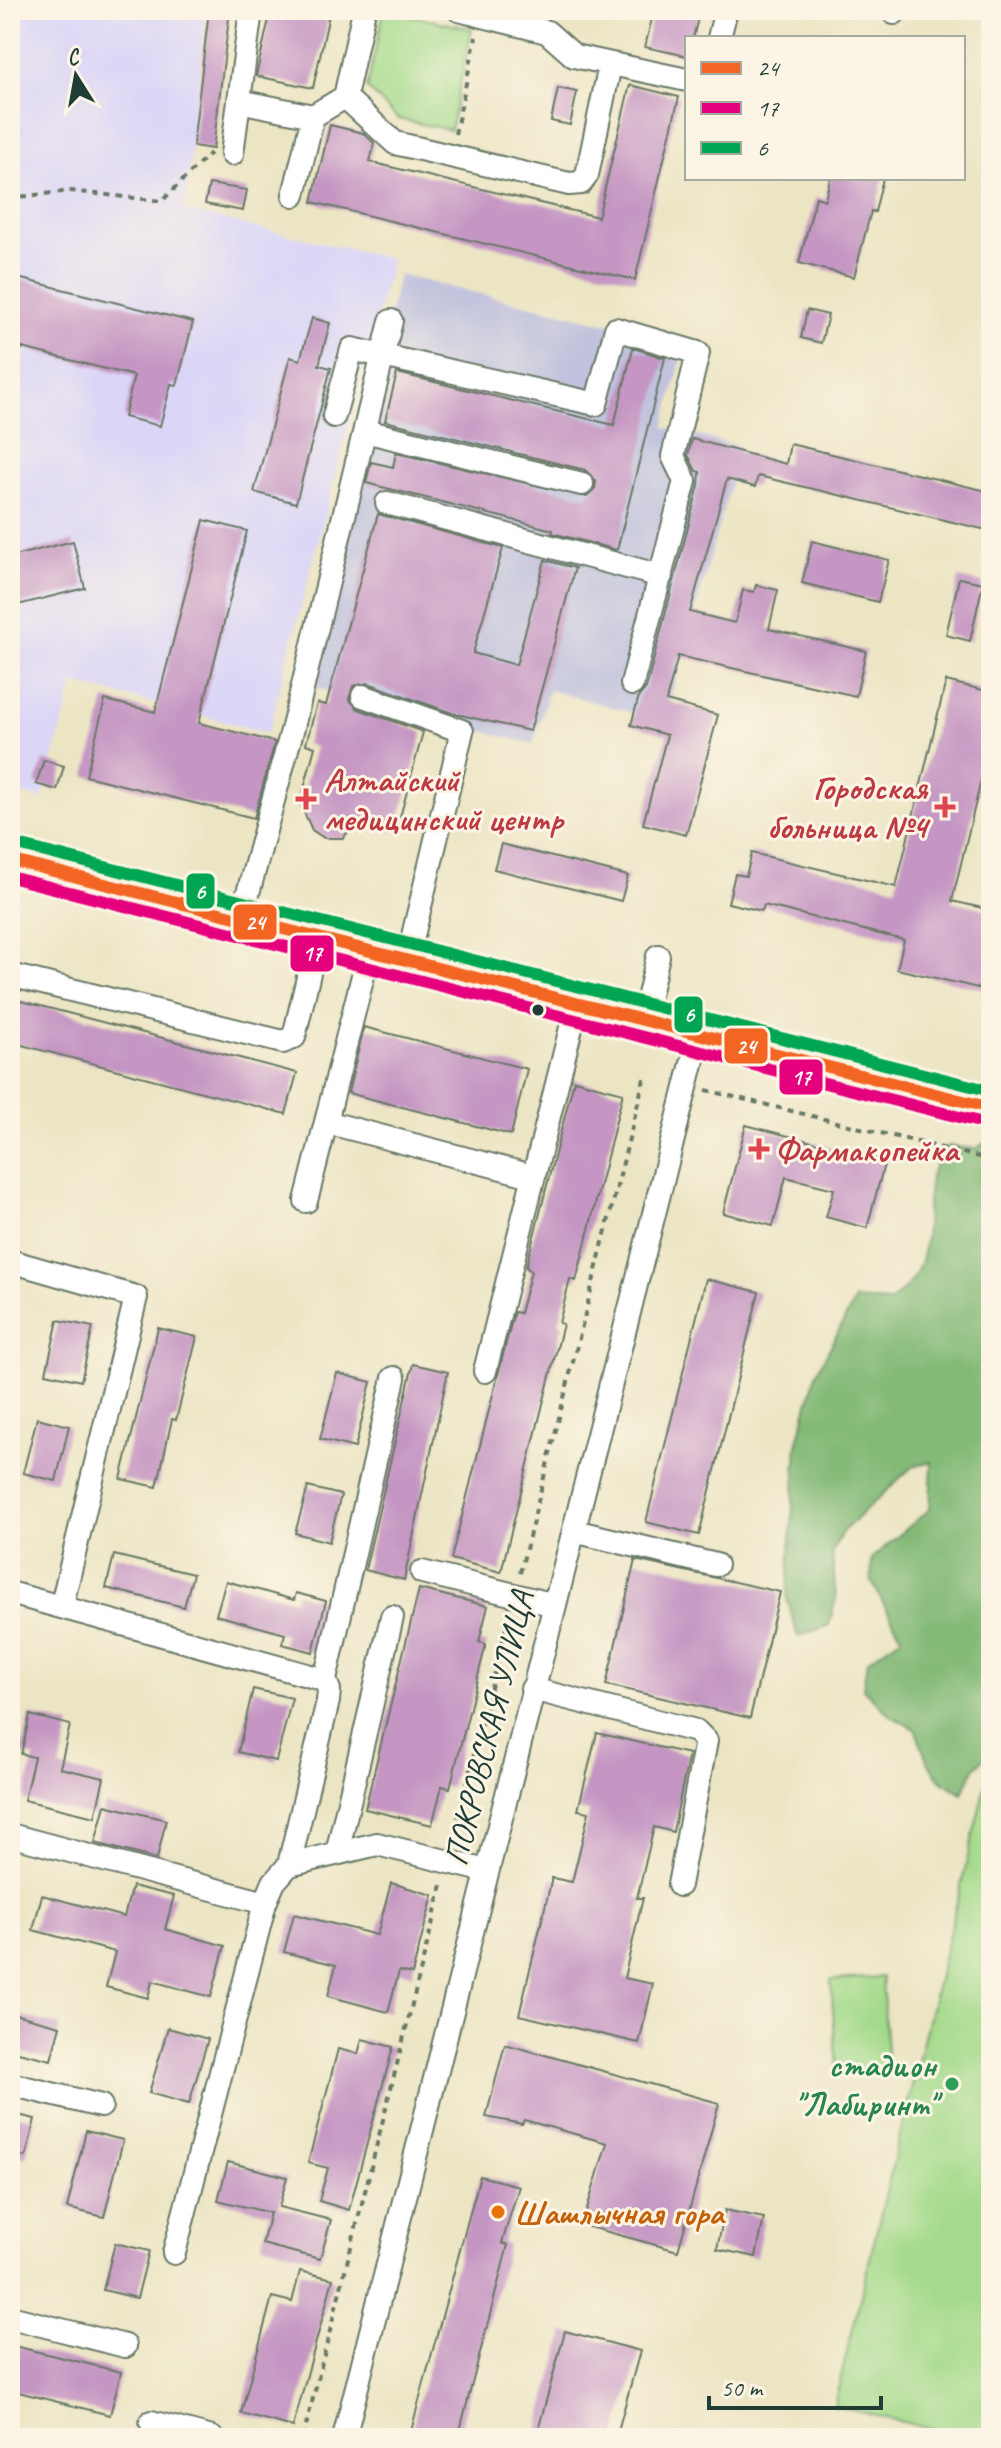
<svg xmlns="http://www.w3.org/2000/svg" width="1001" height="2448" viewBox="0 0 1001 2448" font-family="Caveat,sans-serif">
<style>
.built{fill:#dbd6f7}
.industrial{fill:#c1c2dd}
.green{fill:#a4da8b;stroke:#628c60;stroke-width:2}
.forest{fill:#83ba77;stroke:#517c56;stroke-width:2}
.building{fill:#c596c3}
.lines{fill:none;stroke-linecap:round;stroke-linejoin:round}
.minor-casing{stroke:#677866;stroke-width:26}
.major-casing{stroke:#677866;stroke-width:32}
.path{stroke:#677866;stroke-width:4;stroke-dasharray:6 6;stroke-linecap:butt}
.minor{stroke:#fff;stroke-width:22}
.major{stroke:#f9bc8b;stroke-width:28}
.bus-1-casing{stroke:#fcf5e5;stroke-width:18}
.bus-2-casing{stroke:#fcf5e5;stroke-width:18}
.bus-3-casing{stroke:#fcf5e5;stroke-width:18}
.bus-1{stroke:#f26522;stroke-width:12}
.bus-2{stroke:#e5007d;stroke-width:12}
.bus-3{stroke:#00a651;stroke-width:12}
.health-dot{fill:#e0444e;stroke:#fcf5e5;stroke-width:3}
.bus-dot{fill:#1f3d34;stroke:#fcf5e5;stroke-width:3}
.leisure-dot{fill:#2e9e5b;stroke:#fcf5e5;stroke-width:3}
.food-dot{fill:#e8710a;stroke:#fcf5e5;stroke-width:3}
.labels{text-anchor:middle;stroke-width:6;stroke-linejoin:round;paint-order:stroke}
.health-label{font-size:34px;font-weight:bold;fill:#be3a42;stroke:#fcf5e5;text-anchor:start}
.street-label{font-size:34px;fill:#1f3d34;stroke:#fcf5e5}
.leisure-label{font-size:34px;font-weight:bold;fill:#27864d;stroke:#fcf5e5;text-anchor:end}
.food-label{font-size:34px;font-weight:bold;fill:#c56008;stroke:#fcf5e5;text-anchor:start}
.line-badge{stroke:#fcf5e5;stroke-width:3}
.badge-label{font-size:22px;text-anchor:middle;font-weight:bold;fill:#fff}
</style>
<rect width="100%" height="100%" fill="#fcf5e5"/>
<filter id="ink" filterUnits="userSpaceOnUse"><feTurbulence type="fractalNoise" baseFrequency=".0125" numOctaves="2"/><feDisplacementMap in="SourceGraphic" scale="16" xChannelSelector="R" yChannelSelector="G"/><feConvolveMatrix kernelMatrix="1 2 1 2 8 2 1 2 1" color-interpolation-filters="sRGB"/></filter>
<filter id="wash" filterUnits="userSpaceOnUse"><feTurbulence type="fractalNoise" baseFrequency=".006" numOctaves="4" result="noise"/><feDisplacementMap in="SourceGraphic" scale="32" xChannelSelector="R" yChannelSelector="G"/><feGaussianBlur stdDeviation="1.8" result="paint"/><feColorMatrix in="noise" values="0 0 0 0 0 0 0 0 0 0 0 0 0 0 0 0 0 1.4 0 .05"/><feComposite in="paint" operator="in"/></filter>
<g filter="url(#wash)">
<rect width="100%" height="100%" fill="#ece5c4"/>
<path class="built" d="M10,10H206L185,211L392,259L268,733L74,683L42,799L10,791Z"/>
<path class="industrial" d="M399,275L686,342L664,427L741,447L664,721L549,690L533,744L295,682Z"/>
<path class="green" d="M384,10L472,29L450,130L398,119L367,88Z
M991,1762V2438H971L834,2406Z
M882,1977L888,2068L837,2071L831,1980Z"/>
<path class="forest" d="M991,1138V1750L974,1769L962,1793C931,1779 926,1760 916,1730L891,1716L863,1689L867,1661L902,1637L871,1581L872,1558L930,1509L932,1462L913,1466L842,1532L832,1553L836,1598L829,1625L798,1637L787,1599L797,1445L816,1374L855,1300L890,1302C897,1295 908,1287 913,1279C939,1235 912,1183 948,1146L976,1149Z"/>
<g id="blocks">
<path class="building" d="M209,10H230L213,149L193,146Z
M271,10H330L313,88L256,76Z
M654,10H700L693,38H687V56L645,47Z
M630,85L679,97L635,280L312,202L330,125L363,133L374,143L370,162L598,217Z
M558,88L577,92L570,125L551,121Z
M830,178H883L875,212L871,211L854,277L799,263L816,197L825,200Z
M209,184L247,190L243,211L205,204Z
M10,276L193,322L177,385L171,384L160,426L124,417L134,376L10,345Z
M807,310L828,315L821,343L801,338Z
M312,318L330,323L319,365L331,368L296,503L254,492L290,357L300,360Z
M633,348L665,358L617,550L552,533L553,530L366,483L371,462L393,467L396,453L587,497L595,488L596,481L585,470L385,421L397,373L614,425Z
M692,439L786,464L790,444L991,492V531L758,476L755,487L727,479L690,612L735,623L743,590L754,592L756,585L778,590L769,629L866,651L856,696L678,656L666,701L718,715L686,835L643,824L667,735L631,725L639,696L646,688L699,485L700,472L696,471L688,455Z
M378,514L503,548L473,653L516,665L545,560L575,568L530,731L452,713L368,683L353,686L349,699L358,709L423,732L396,832L356,823L343,838H324L312,830L300,803L315,747L306,744L317,703L326,705Z
M204,520L247,531L199,723L275,742L254,818L86,776L105,700L155,712Z
M73,541L85,588L10,607V557Z
M812,541L889,560L878,602L802,583Z
M959,578L983,583L970,641L946,635Z
M946,681L991,692L989,747L952,901L991,910V991L897,969L904,940L764,905L762,911L728,903L735,874L746,876L752,853L896,887Z
M44,760L64,766L57,790L36,784Z
M501,844L628,876L621,901L494,869Z
M10,998L297,1073L286,1114L10,1042Z
M364,1027L527,1069L511,1135L348,1093Z
M574,1080L623,1093L576,1281L570,1279L559,1323L563,1324L501,1572L451,1559L514,1312L520,1313L531,1271L526,1267Z
M746,1125L885,1161L867,1228L826,1217L834,1189L786,1177L773,1226L723,1213Z
M706,1279L759,1292L699,1535L646,1522Z
M58,1320L93,1327L81,1381L46,1373Z
M158,1328L197,1337L176,1420L172,1419L157,1487L121,1479Z
M413,1364L448,1372L404,1580L365,1570Z
M337,1373L371,1382L355,1448L320,1439Z
M37,1418L69,1426L56,1481L23,1473Z
M308,1487L341,1495L329,1542L295,1533Z
M114,1555L193,1574L184,1607L106,1588Z
M635,1560L780,1592L750,1718L606,1685Z
M226,1581L294,1600L296,1593L326,1601L313,1652L282,1644L285,1634L216,1615Z
M419,1589L488,1606L479,1642L486,1644L450,1788L442,1786L432,1825L365,1809Z
M253,1689L292,1698L276,1761L238,1752Z
M30,1715L70,1725L60,1768L104,1778L95,1817L24,1800L34,1757L21,1754Z
M597,1733L689,1754L673,1832L654,1827L637,1898H643L624,1978L653,1984L639,2043L519,2015L552,1878L572,1882L589,1812L578,1810Z
M105,1805L166,1820L157,1859L95,1843Z
M391,1883L433,1895L412,1974L399,1971L388,2012L328,1996L336,1965L284,1952L294,1914L377,1935Z
M132,1886L174,1896L165,1929L225,1946L211,1997L152,1981L148,1998L106,1987L115,1952L33,1930L42,1895L124,1917Z
M10,2013L60,2026L51,2060L10,2050Z
M168,2028L208,2039L189,2104L149,2093Z
M362,2039L393,2047L349,2210L319,2201L328,2168L308,2163L338,2049L358,2054Z
M505,2044L719,2103L678,2251L582,2225L607,2143L524,2120L522,2124L486,2117Z
M10,2113L35,2119L26,2157L10,2153Z
M86,2131L123,2140L104,2217L67,2208Z
M228,2162L287,2177L279,2207L331,2220L320,2259L262,2244L270,2213L218,2200Z
M480,2176L519,2186L502,2243L508,2245L458,2438H409Z
M725,2210L764,2218L756,2257L717,2249Z
M115,2243L149,2251L137,2298L103,2290Z
M300,2271L333,2279L293,2427L241,2413L272,2297L292,2302Z
M565,2331L640,2351L616,2438H536Z
M10,2345L121,2372L110,2415L10,2390Z"/>
</g>
</g>
<g filter="url(#ink)">
<use href="#blocks" fill-opacity="0" stroke="#677866" stroke-width="2"/>
<g class="lines">
<defs>
<path id="minor" d="M251,10L239,101L313,116L345,97
M364,10L345,97L395,143L569,184L581,183L587,175L610,65
M459,10L547,32L574,56L687,80
M892,10L894,13
M719,38L726,10
M232,154L239,101
M294,195L313,116
M334,416L352,349L596,404L616,329L698,353L673,456L685,481L632,684
M365,431L582,484
M387,503L661,576
M363,696L462,731L407,961
M241,919L293,727L391,321
M10,975L283,1042L294,1037L317,939
M643,1021L658,956
M326,1122L532,1176
M306,1201L369,952
M10,1261L136,1297L62,1604
M485,1371L577,1004
M574,1531L716,1565
M422,1572L555,1605
M10,1593L325,1680L329,1690L328,1701L289,1865L377,1844L486,1871
M325,1680L394,1378
M532,1689L696,1731L706,1741L679,1885
M10,1835L265,1903L274,1882L289,1865
M337,1853L392,1617
M10,2084L101,2106
M174,2253L265,1903
M10,2317L125,2346
M151,2422L212,2438
M344,2438L699,1036"/>
<path id="major" d="M10,860L991,1108"/>
</defs>
<use href="#minor" class="minor-casing"/>
<use href="#major" class="major-casing"/>
<path class="path" d="M455,134L476,37
M10,198L70,191L162,201L210,153
M706,1090L991,1160
M520,1573L645,1075
M452,1841L509,1617
M303,2438L443,1881"/>
<use href="#minor" class="minor"/>
<use href="#major" class="major"/>
<defs>
<path id="bus-1" d="M10,860L991,1108"/>
<path id="bus-2" d="M10,877L987,1124"/>
<path id="bus-3" d="M14,844L991,1091"/>
</defs>
<use href="#bus-1" class="bus-1-casing"/>
<use href="#bus-2" class="bus-2-casing"/>
<use href="#bus-3" class="bus-3-casing"/>
<use href="#bus-1" class="bus-1"/>
<use href="#bus-2" class="bus-2"/>
<use href="#bus-3" class="bus-3"/>
</g>
</g>
<g class="health-dot">
<path d="M302 787h8v8h8v8h-8v8h-8v-8h-8v-8h8z"/>
<path d="M941 795h8v8h8v8h-8v8h-8v-8h-8v-8h8z"/>
<path d="M755 1137h8v8h8v8h-8v8h-8v-8h-8v-8h8z"/>
</g>
<circle class="bus-dot" cx="538" cy="1010" r="7"/>
<circle class="leisure-dot" cx="952" cy="2084" r="8"/>
<circle class="food-dot" cx="498" cy="2212" r="8"/>
<g class="labels">
<g class="health-label">
<text x="324" y="791">Алтайский<tspan x="324" dy="39">медицинский центр</tspan></text>
<text x="927" y="799" text-anchor="end">Городская<tspan x="927" dy="39">больница №4</tspan></text>
<text x="775" y="1161">Фармакопейка</text>
</g>
<g class="street-label">
<text transform="translate(488 1728) rotate(-76)" y="12">ПОКРОВСКАЯ УЛИЦА</text>
</g>
<g class="leisure-label">
<text x="936" y="2076">стадион<tspan x="936" dy="39">"Лабиринт"</tspan></text>
</g>
<g class="food-label">
<text x="514" y="2224">Шашлычная гора</text>
</g>
</g>
<g class="line-badge">
<rect x="185" y="872" width="31" height="38" rx="8" fill="#00a651"/>
<rect x="232" y="903" width="46" height="38" rx="8" fill="#f26522"/>
<rect x="289" y="934" width="46" height="39" rx="8" fill="#e5007d"/>
<rect x="673" y="995" width="31" height="39" rx="8" fill="#00a651"/>
<rect x="723" y="1027" width="46" height="38" rx="8" fill="#f26522"/>
<rect x="778" y="1058" width="46" height="38" rx="8" fill="#e5007d"/>
</g>
<g class="badge-label">
<text x="200" y="899">6</text>
<text x="255" y="930">24</text>
<text x="312" y="961">17</text>
<text x="689" y="1022">6</text>
<text x="746" y="1054">24</text>
<text x="801" y="1085">17</text>
</g>
<rect width="1001" height="2448" fill="none" stroke="#fcf5e5" stroke-width="40"/>
<rect x="685" y="36" width="280" height="144" fill="#fcf5e5" stroke="#a4ab9e" stroke-width="2"/>
<rect x="701" y="62" width="40" height="12" fill="#f26522" stroke="#a4ab9e" stroke-width="2"/>
<text x="757" y="76" font-size="24" fill="#1f3d34">24</text>
<rect x="701" y="102" width="40" height="12" fill="#e5007d" stroke="#a4ab9e" stroke-width="2"/>
<text x="757" y="116" font-size="24" fill="#1f3d34">17</text>
<rect x="701" y="142" width="40" height="12" fill="#00a651" stroke="#a4ab9e" stroke-width="2"/>
<text x="757" y="156" font-size="24" fill="#1f3d34">6</text>
<g transform="translate(76 76) rotate(349)" stroke="#fcf5e5" stroke-width="6" paint-order="stroke">
<path d="M0-6L14 30L0 20L-14 30Z" fill="#1f3d34"/>
<text y="-12" font-size="22" font-weight="bold" text-anchor="middle" fill="#1f3d34">С</text>
</g>
<path d="M709 2396v12h172v-12" fill="none" stroke="#1f3d34" stroke-width="4"/>
<text x="721" y="2396" font-size="24" fill="#1f3d34" stroke="#fcf5e5" stroke-width="6" paint-order="stroke">50 m</text>
</svg>
